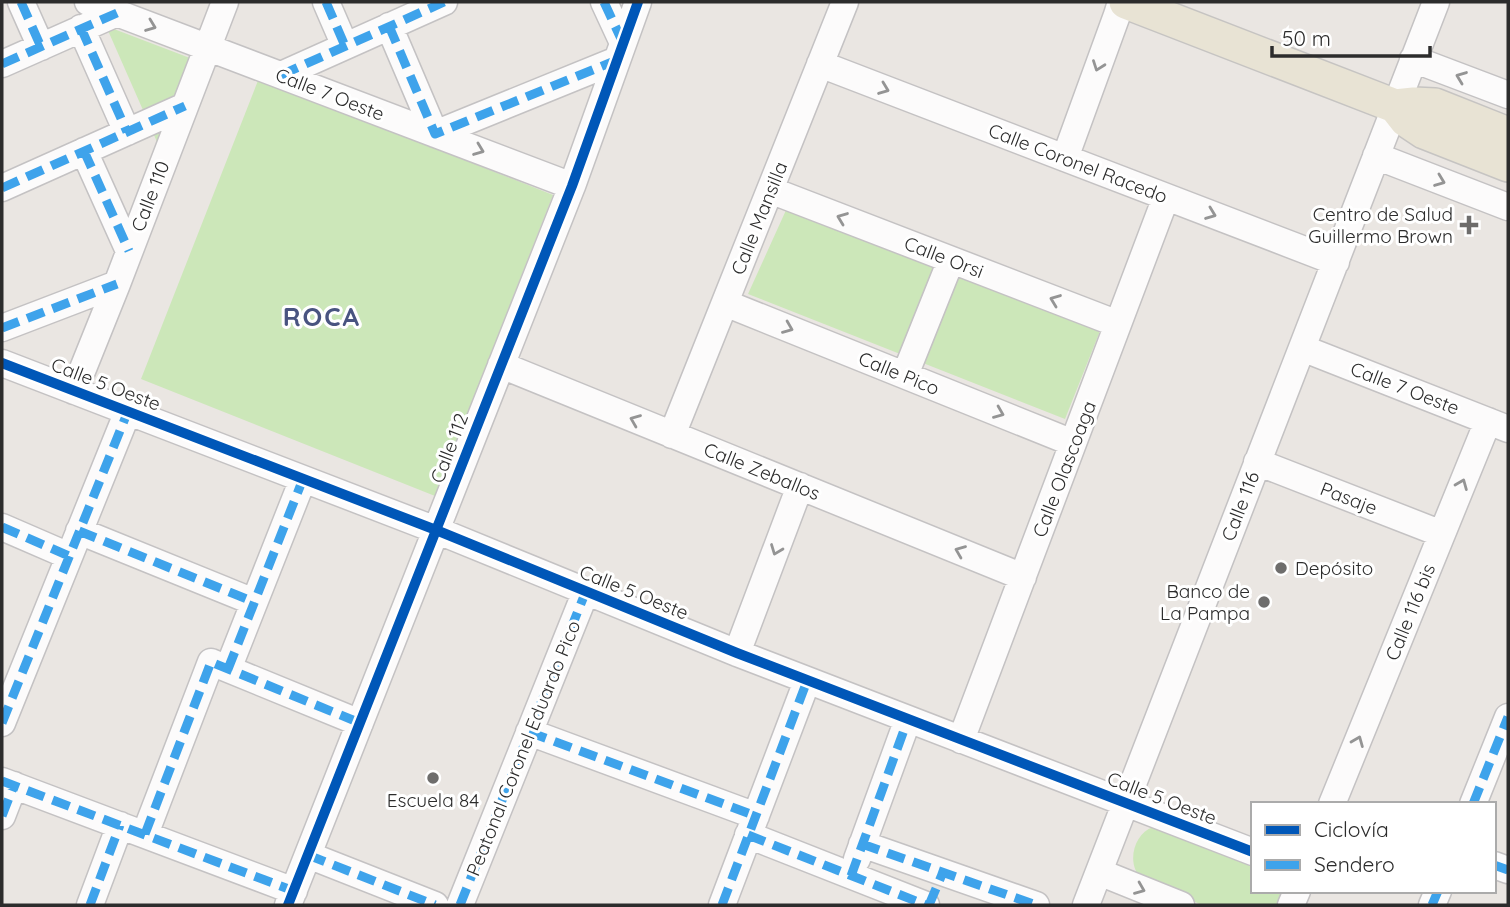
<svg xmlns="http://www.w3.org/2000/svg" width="1510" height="907" viewBox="0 0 1510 907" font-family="Quicksand,sans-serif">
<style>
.green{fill:#cce7b9}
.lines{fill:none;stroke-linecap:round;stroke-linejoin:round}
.minor-casing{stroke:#c4c2c3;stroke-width:29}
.major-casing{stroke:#c6c4c2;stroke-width:36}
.minor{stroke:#fcfbfb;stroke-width:26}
.major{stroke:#e8e3d4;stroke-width:33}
.quiet{stroke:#3ea3eb;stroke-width:9;stroke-dasharray:18 9;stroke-linecap:butt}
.cycleway-casing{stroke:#fff;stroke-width:15}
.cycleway{stroke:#0057b8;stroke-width:10}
.oneway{stroke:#949494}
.poi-dot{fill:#6e6d6c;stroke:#fff;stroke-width:2.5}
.labels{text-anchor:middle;stroke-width:6;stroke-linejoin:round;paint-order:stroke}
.street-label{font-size:19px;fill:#2c2c2c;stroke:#fff}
.poi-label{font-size:19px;fill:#2c2c2c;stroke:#fff;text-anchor:end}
.district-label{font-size:26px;font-weight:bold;letter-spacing:2px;fill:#495480;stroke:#fff}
</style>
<rect width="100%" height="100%" fill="#eae6e2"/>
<path class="green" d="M106,26L203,63L161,151Z
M259,78L553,195L435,496L141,379Z
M787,208L1100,331L1065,419L748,294Z
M1153,827L1253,860V891H1285L1279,905H1202L1142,879C1126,865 1133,834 1153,827Z"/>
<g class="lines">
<defs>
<path id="minor" d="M21,2L41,47
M88,2L572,186
M326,2L345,46
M604,2L623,43
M389,26L435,134L617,60
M81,28L127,132
M1413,59L1508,95
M2,64L117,13
M820,64L1336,262
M281,75L444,2
M84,151L129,251
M1376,156L1508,207
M1065,158L1117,15L1121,2
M2,188L185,106
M770,190L1118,324
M725,303L1073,443
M2,328L117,284
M1302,348L1508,429
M2,363L436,530L737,653L1253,852
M501,365L1023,577
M905,375L951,260
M74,391L117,284L225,2
M672,435L845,2
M1257,462L1442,534
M2,527L69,556
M79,531L254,602
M737,653L800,486
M228,669L303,479
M2,723L128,411
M529,732L756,816
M961,740L1166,197
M2,781L294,891
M1332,804L1488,421
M1473,804L1508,717
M2,816L14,785
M145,834L211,662L360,723
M748,835L926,905
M862,844L1036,905
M308,855L435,905
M857,859L908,719
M1494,865L1508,870
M1099,872L1181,905
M90,905L120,825
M288,905L572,186L638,2
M460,905L586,591
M722,905L807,681
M1086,905L1436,2
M1291,905L1297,891
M1432,905L1438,891"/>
<path id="major" d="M1126,2L1395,106L1406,120L1424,132L1508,165
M1395,106L1414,104L1435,105L1508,134"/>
</defs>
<use href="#minor" class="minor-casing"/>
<use href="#major" class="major-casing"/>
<use href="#minor" class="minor"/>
<use href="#major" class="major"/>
<path class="quiet" d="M21,2L41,47
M326,2L345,46
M604,2L623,43
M389,26L435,134L617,60
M81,28L127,132
M2,64L117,13
M281,75L444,2
M84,151L129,251
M2,188L185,106
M2,328L117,284
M2,527L69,556
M79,531L254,602
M228,669L303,479
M2,723L128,411
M529,732L756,816
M2,781L294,891
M1473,804L1508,717
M2,816L14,785
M145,834L211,662L360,723
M748,835L926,905
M862,844L1036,905
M308,855L435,905
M1494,865L1508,870
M851,876L908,719
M90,905L120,825
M460,905L586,591
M722,905L807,681
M929,905L943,872
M1432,905L1438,891"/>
<defs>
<path id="cycleway" d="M2,363L436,530L737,653L1253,852
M288,905L572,186L638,2"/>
</defs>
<use href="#cycleway" class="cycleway-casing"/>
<use href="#cycleway" class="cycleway"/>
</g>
<defs><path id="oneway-chevron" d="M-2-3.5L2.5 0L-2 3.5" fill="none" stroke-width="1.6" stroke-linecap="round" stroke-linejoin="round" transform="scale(1.75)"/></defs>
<g class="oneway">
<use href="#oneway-chevron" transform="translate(151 26) rotate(21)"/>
<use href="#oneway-chevron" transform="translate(1098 66) rotate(110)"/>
<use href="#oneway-chevron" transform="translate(1461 77) rotate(-159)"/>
<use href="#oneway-chevron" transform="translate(884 89) rotate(21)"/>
<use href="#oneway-chevron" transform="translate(479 150) rotate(21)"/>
<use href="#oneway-chevron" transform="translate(1440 181) rotate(21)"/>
<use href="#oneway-chevron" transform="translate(1211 214) rotate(21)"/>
<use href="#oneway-chevron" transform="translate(842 218) rotate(-159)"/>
<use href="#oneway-chevron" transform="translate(1055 300) rotate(-159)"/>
<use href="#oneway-chevron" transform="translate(788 328) rotate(22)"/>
<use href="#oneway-chevron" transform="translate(999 413) rotate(22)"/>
<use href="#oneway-chevron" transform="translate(635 420) rotate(-158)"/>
<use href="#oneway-chevron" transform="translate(1462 484) rotate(-68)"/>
<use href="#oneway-chevron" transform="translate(776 550) rotate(111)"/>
<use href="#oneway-chevron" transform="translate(960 551) rotate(-158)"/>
<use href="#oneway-chevron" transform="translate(1358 741) rotate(-68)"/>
<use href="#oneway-chevron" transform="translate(1140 889) rotate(22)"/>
</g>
<g class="poi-dot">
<path d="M1465.5 214.5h7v7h7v7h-7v7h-7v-7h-7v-7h7z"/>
<circle cx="1281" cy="568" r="7"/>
<circle cx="1264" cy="602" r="7"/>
<circle cx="433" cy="778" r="7"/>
</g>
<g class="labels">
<g class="street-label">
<text transform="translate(330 94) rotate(21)" y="7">Calle 7 Oeste</text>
<text transform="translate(1078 163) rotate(21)" y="7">Calle Coronel Racedo</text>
<text transform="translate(150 196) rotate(-69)" y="7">Calle 110</text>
<text transform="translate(759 218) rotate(-68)" y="7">Calle Mansilla</text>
<text transform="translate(944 257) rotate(21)" y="7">Calle Orsi</text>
<text transform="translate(899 373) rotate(22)" y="7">Calle Pico</text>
<text transform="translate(106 384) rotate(21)" y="7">Calle 5 Oeste</text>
<text transform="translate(1405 388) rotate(21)" y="7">Calle 7 Oeste</text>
<text transform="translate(449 448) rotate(-69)" y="7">Calle 112</text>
<text transform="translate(1064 469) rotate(-69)" y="7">Calle Olascoaga</text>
<text transform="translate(762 471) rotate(22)" y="7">Calle Zeballos</text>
<text transform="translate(1349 498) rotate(21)" y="7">Pasaje</text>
<text transform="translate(1240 506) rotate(-69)" y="7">Calle 116</text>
<text transform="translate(634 592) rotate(22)" y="7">Calle 5 Oeste</text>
<text transform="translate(1410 612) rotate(-68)" y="7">Calle 116 bis</text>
<text transform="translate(523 748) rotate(-68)" y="7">Peatonal Coronel Eduardo Pico</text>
<text transform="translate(1162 798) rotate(21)" y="7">Calle 5 Oeste</text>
</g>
<g class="poi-label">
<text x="1453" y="221">Centro de Salud<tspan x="1453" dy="22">Guillermo Brown</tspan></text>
<text x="1295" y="575" text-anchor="start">Depósito</text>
<text x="1250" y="598">Banco de<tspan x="1250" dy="22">La Pampa</tspan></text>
<text x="433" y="807" text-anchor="middle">Escuela 84</text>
</g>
<g class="district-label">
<text x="322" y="326">ROCA</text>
</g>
</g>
<rect width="1510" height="907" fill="none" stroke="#2c2c2c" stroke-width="7"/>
<rect x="1251" y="802" width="245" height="91" fill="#ffffff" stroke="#ababab" stroke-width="2"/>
<rect x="1265" y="825" width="35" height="10" fill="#0057b8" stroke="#ababab" stroke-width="2"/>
<text x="1314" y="837" font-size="21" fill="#2c2c2c">Ciclovía</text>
<rect x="1265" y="860" width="35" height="10" fill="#3ea3eb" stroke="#ababab" stroke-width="2"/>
<text x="1314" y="872" font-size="21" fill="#2c2c2c">Sendero</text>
<path d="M1272 46v10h158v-10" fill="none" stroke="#2c2c2c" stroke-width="3.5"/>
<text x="1282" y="46" font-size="21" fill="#2c2c2c" stroke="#ffffff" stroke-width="5" paint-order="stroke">50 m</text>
</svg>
